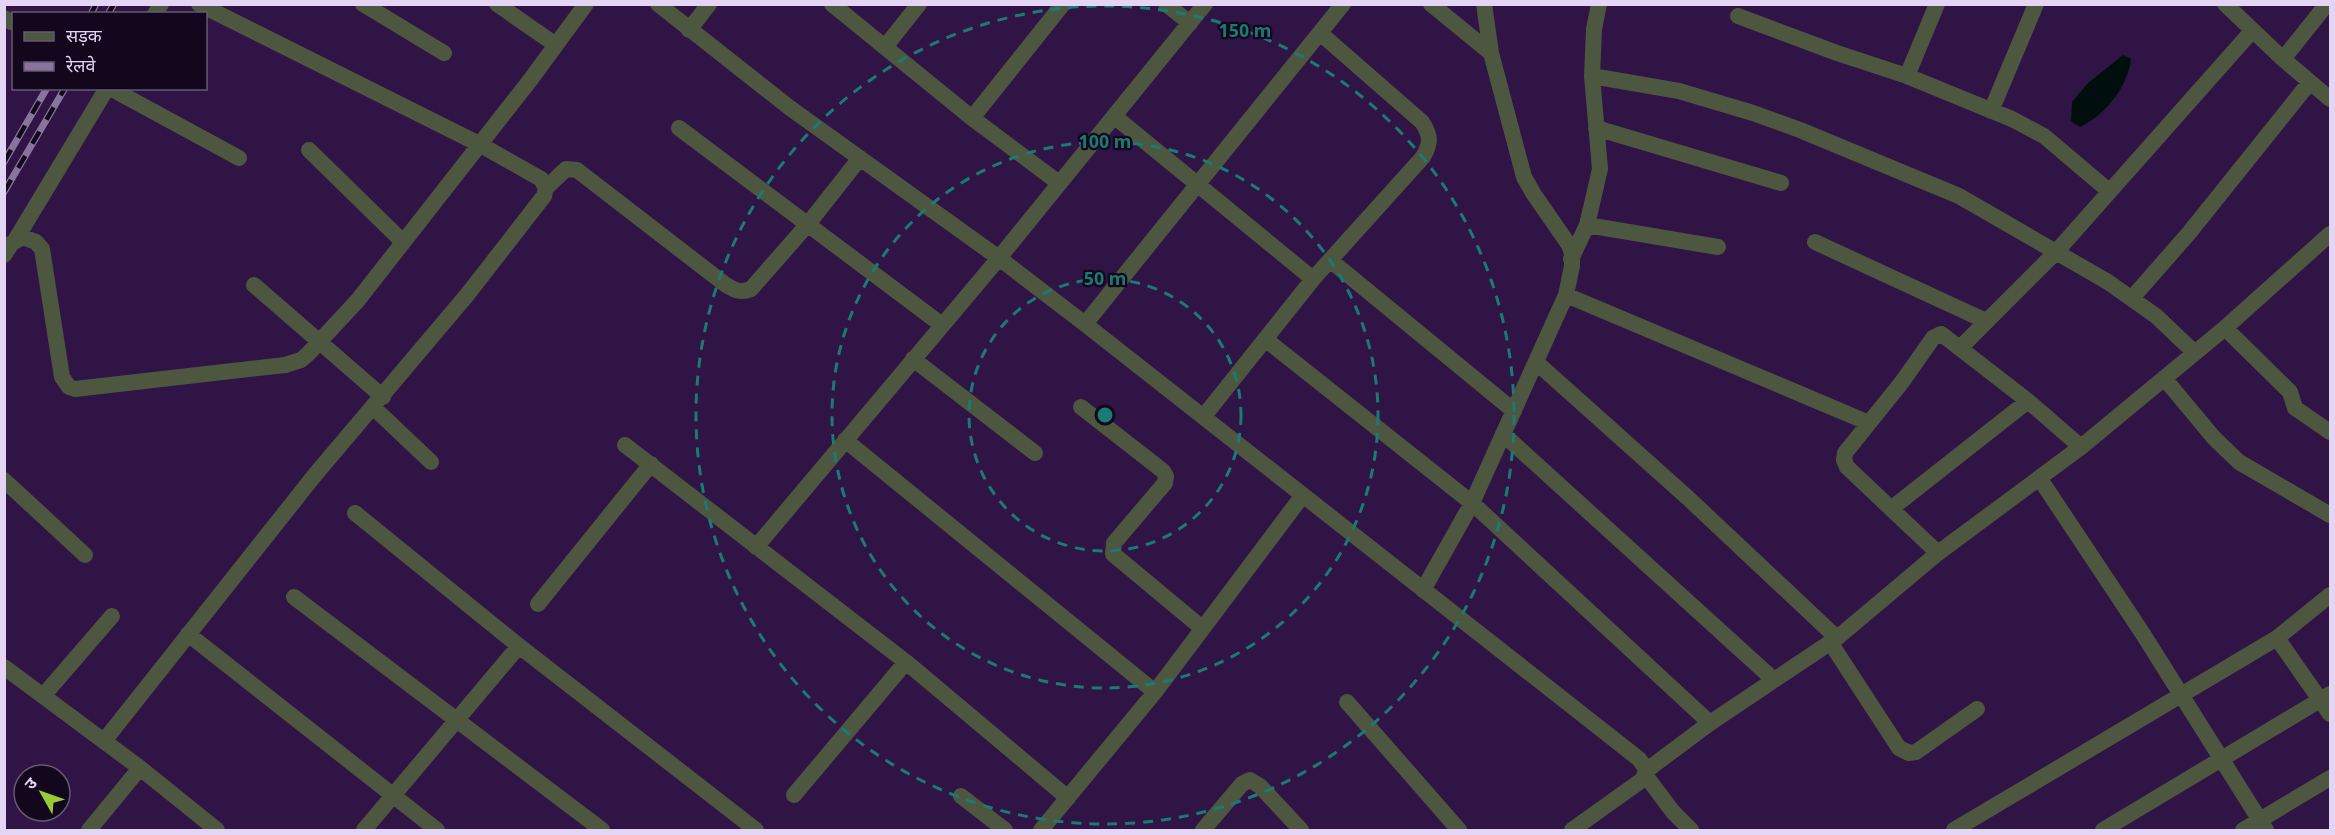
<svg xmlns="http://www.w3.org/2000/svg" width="2335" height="835" viewBox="0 0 2335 835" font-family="Georgia,'Noto Sans Devanagari',serif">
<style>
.water{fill:#000f0d}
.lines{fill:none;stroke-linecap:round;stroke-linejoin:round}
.minor{stroke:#4d573f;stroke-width:16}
.rail-casing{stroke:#89749d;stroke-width:7}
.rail{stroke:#12071c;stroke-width:4.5;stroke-dasharray:14;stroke-linecap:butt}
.ring{fill:none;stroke:#1a7b75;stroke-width:3;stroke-dasharray:10 8}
.centre{fill:#1a7b75;stroke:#12071c;stroke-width:3}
.ring-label{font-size:18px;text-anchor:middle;font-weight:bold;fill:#1a7b75;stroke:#12071c;stroke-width:4.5;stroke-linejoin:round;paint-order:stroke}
</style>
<rect width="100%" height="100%" fill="#2f1445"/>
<path class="water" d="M2123,55L2131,59C2127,88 2106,114 2080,127L2071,121L2072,102L2087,84Z"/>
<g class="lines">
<path class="minor" d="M363,4L444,53
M497,4L556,45
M658,4L790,108L999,258L1085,324L1639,759L1647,770L1642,780L1572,830
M832,4L972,118L1059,183
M1166,4L1190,23
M1431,4L1491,53
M2225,4L2283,59L2330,99
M155,14L161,4
M1738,16L1837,53L1907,76L2012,119L2044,136L2109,191
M4,18L11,22
M689,30L709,4
M885,47L919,4
M2283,59L2327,4
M1592,76L1679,91L1753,113L1800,130L1959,196L2108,282L2156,316L2194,352
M1907,76L1937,4
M110,88L239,158
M1991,111L2036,4
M1114,116L1313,279
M972,118L1063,4
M679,128L942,325
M1596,128L1781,183
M309,150L403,242
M546,188L566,169L577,170L726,285C736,291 741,293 751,289L808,224L860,158
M1587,225L1718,247
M16,239L107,88
M1815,242L1986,321
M4,255L12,243L23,237L36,242L42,249L62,377L69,387L75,389L285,365L301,360L308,354L358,300L531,79L586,4
M1571,259L1587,225L1600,169L1592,76L1594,29L1599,4
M1330,260L1514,411
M254,285L383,397
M1566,295L1869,423
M2132,298L2189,233L2310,82
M1085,324L1343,4
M2225,328L2290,392L2295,408L2330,432
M1265,339L1472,503L1710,723
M1960,348L2056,252L2252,31
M913,359L1035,453
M1537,363L1688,498L1837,638
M2164,378L2214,438L2239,462L2330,515
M1081,407L1163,471L1166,476L1165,483L1114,543L1113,554L1202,628
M374,408L431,462
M1204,416L1313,279L1423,157C1431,143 1431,136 1422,122L1320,33
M1503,434L1774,680
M845,440L1155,692
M625,445L906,662L1068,798
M2040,479L2143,634L2266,830
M4,480L85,555
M1892,508L2028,401
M355,513L519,646L756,830
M756,547L999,258L1205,4
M1938,553L1847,467L1844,460L1845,453L1902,382L1933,338L1941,334L1944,336L2028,401L2081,447
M1423,590L1472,503L1566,295L1572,266V253L1569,245L1533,193L1524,177L1491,53L1484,4
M294,597L602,830
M538,604L651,464
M188,634L437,830
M2277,638L2330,714
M1830,642L1899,748L1909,753L1916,752L1977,709
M4,667L140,768L217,830
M43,696L112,616
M1347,702L1459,830
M104,741L314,476L467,295L544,196L546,188L541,179L479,144L199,4
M1647,770L1710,723L1837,638L1938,553L2081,447L2225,328L2330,234
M1646,776L1673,812L1691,830
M794,795L906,662
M961,796L1005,830
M89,830L140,768
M364,830L519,646
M1041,830L1155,692L1303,495
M1203,830L1242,784L1250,780L1260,786L1301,830
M1954,830L2277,638L2330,595
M2103,830L2330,694
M2243,830L2330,778"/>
<defs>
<path id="rail" d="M91,14L96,4
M108,14L114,4
M4,162L47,88
M4,192L65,88"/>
</defs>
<use href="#rail" class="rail-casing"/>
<use href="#rail" class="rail"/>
</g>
<g class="ring">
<circle cx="1105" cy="415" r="136"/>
<circle cx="1105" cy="415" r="273"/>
<circle cx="1105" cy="415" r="409"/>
</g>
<circle cx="1105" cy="415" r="9" class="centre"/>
<g class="ring-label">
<text x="1245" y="37">150 m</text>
<text x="1105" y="148">100 m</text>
<text x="1105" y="285">50 m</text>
</g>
<rect width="2335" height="835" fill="none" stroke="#e4d5f5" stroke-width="12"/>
<rect x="12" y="12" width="195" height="78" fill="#12071c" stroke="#665973" stroke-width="1.5"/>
<rect x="24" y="32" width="30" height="9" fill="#4d573f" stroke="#665973" stroke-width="1.5"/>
<text x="66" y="42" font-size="18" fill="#e4d5f5">सड़क</text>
<rect x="24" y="62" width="30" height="9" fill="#89749d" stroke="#665973" stroke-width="1.5"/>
<text x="66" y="72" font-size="18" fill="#e4d5f5">रेलवे</text>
<g transform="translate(42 793) rotate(310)"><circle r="28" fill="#12071c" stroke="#665973" stroke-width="1.5"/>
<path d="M0-4.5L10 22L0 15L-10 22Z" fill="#99cb36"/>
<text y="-9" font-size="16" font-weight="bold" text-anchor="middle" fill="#e4d5f5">उ</text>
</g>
</svg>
